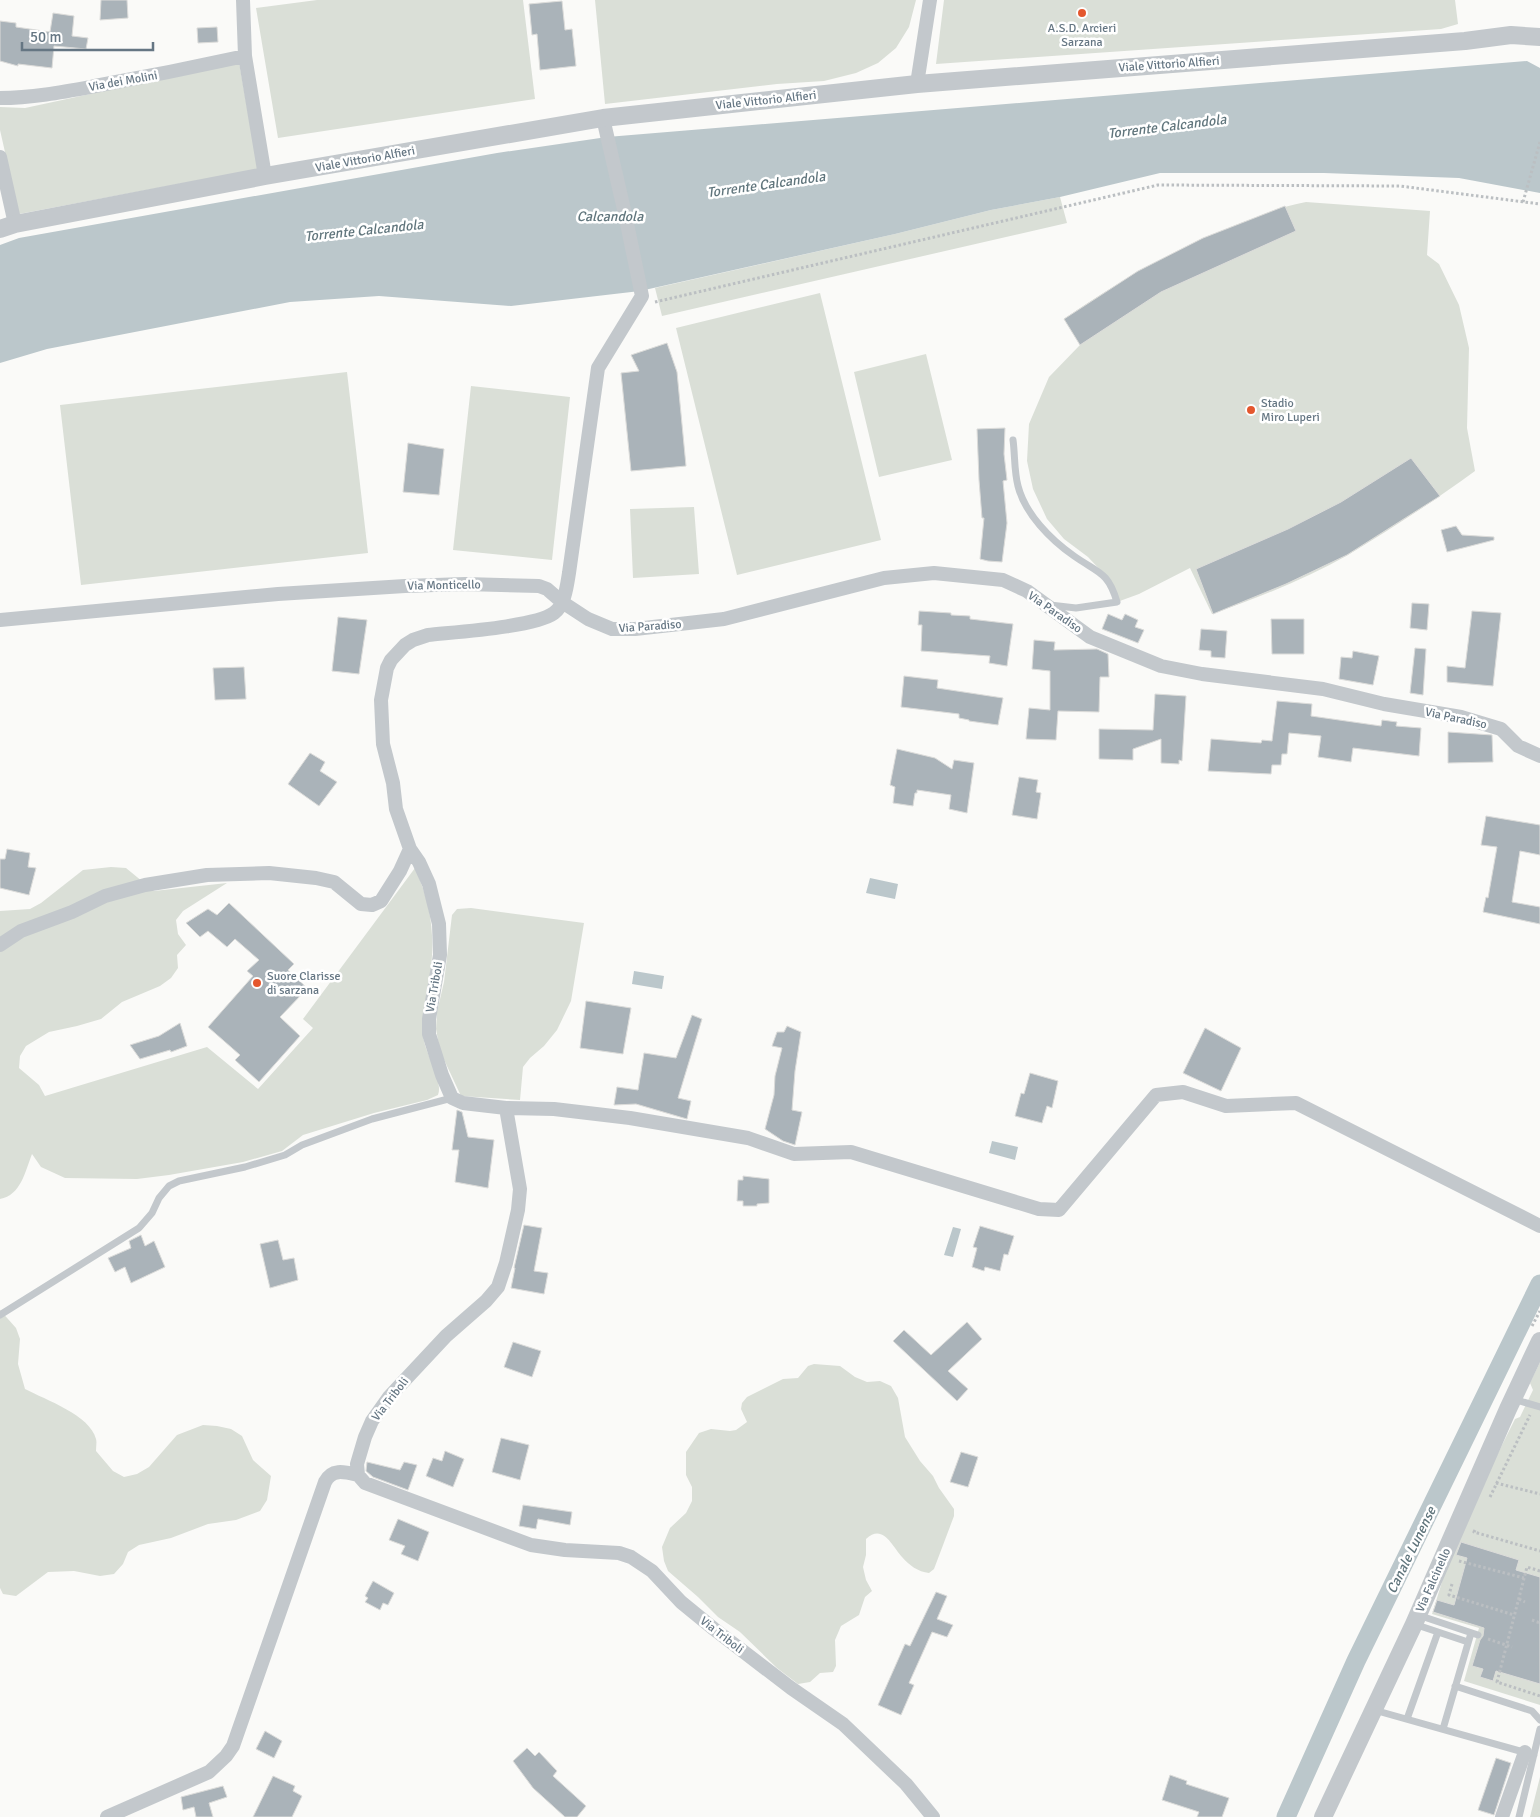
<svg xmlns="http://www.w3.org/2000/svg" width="1540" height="1817" viewBox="0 0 1540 1817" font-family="Signika,sans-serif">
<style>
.green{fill:#dadfd7}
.water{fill:#bbc7cb}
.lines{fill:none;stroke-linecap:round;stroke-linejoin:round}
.canal{stroke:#bbc7cb;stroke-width:19}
.building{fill:#aab3b9;stroke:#dcdcda}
.path{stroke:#bbbfc2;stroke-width:3;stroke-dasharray:2.5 2.5;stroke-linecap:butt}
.service{stroke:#c3c8cc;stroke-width:7}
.minor{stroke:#c3c8cc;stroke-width:14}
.tertiary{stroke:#c3c8cc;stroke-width:18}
.poi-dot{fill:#e4572e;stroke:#fff;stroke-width:2}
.labels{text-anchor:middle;stroke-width:5;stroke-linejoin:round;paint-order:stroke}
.poi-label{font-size:12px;fill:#657683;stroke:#fff;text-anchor:start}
.street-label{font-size:12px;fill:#657683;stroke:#fff}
.water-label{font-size:14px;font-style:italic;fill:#60757c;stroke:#fff}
</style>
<rect width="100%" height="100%" fill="#fafaf8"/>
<path class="green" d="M317,0H523L535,99L278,138L256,8Z
M595,0H916L909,27L896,48L878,63L856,73L824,81L777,84L605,104Z
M944,0H1455L1458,24L1441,29L936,64Z
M239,62L258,169L19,214L0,130V107L25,108Z
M1060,197L1067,223L662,316L655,288L895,234L991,210Z
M1306,202L1430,211L1427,255L1439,264L1459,305L1469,348L1467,428L1475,471C1434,501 1391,529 1348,555C1305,579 1258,598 1212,614L1190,568L1139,594L1117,602L1105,575L1088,557L1064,539L1047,519L1033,489L1027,461L1029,424L1049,377L1080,345L1064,319C1120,280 1178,248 1241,223C1263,215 1283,206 1306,202Z
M820,293L881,540L737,575L676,328Z
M926,354L952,460L879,477L854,372Z
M347,372L368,553L81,585L60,405Z
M471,386L570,397L552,560L453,550Z
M694,507L699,574L633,578L630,509Z
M111,867L126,868L154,891L227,883L183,911L176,920L178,934L186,945L177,955L178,968L171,978L160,986L122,1002L101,1019L77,1026L49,1032L26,1046L20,1056L19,1068L39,1085L45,1096L207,1047L258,1089L313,1028L303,1019L415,868C434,911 435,941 429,987C427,1002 423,1018 423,1033C423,1052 444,1079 438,1095L427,1100L374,1113L303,1135L282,1151L243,1162L169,1175L137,1179L65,1178L41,1167L32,1154C25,1172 21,1195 0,1199V911L30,909L41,903L83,870Z
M471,908L584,923L571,1001L557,1030L544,1046L530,1058L523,1067L520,1100L461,1096L440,1051L436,1029L437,1012L444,982L452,915L457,909Z
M0,1310L16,1328L20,1339L18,1364L25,1389C46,1400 90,1415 96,1439C97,1442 96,1447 96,1451L113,1471L124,1477L137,1474L149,1467L177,1435L203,1425L217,1426L231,1429L242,1436L253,1460L271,1476L267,1500L260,1511L236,1520L208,1524L171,1538L139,1545L128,1552L123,1564L114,1574L100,1576L74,1571L48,1572L16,1596L3,1594L0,1588Z
M1540,1362V1705L1464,1681L1479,1628L1432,1614L1456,1537L1515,1419L1520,1417L1533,1390L1530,1383Z
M814,1364L840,1366L855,1377L867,1382L880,1381L891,1386L898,1398L905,1437L920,1461L933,1476L939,1488L954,1509V1516L934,1569L929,1573C918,1572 909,1565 902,1557C892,1546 883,1523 866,1539V1555L863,1567L866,1580L872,1591L865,1597L859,1615L841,1626L835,1640L836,1666L833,1672L820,1673L810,1682L798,1684L777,1668L740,1632L718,1617L698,1597L668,1571L664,1561L662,1547L670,1528L686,1513L692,1501V1487L686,1475V1452L699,1433L711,1429L730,1431L736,1430L747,1422L741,1409L742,1403L747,1397L783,1379L798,1378L808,1366Z
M1540,1777V1817H1530Z"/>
<path class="water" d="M1527,61L1540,68V193L1459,178L1324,173H1160L1060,197L991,210L895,234L640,291L511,306L379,296L290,302L47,349L0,363V245L19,238L497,153L607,137Z
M870,878L898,884L895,899L866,893Z
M634,971L664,976L662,989L632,984Z
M992,1141L1018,1147L1015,1160L989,1153Z
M953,1227L961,1229L953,1257L944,1255Z"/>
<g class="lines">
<path class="canal" d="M1286,1817L1356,1661L1540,1284"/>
</g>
<path class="building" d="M101,0H127L128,18L100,20Z
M562,1L565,30L572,29L576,66L540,70L537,34L532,35L529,4Z
M53,13L74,16L72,36L88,38L86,49L54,46L52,68L18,64V66L0,61V21L16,23V27L50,32Z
M217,27L218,42L198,43L197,28Z
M1285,206L1296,231L1161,292L1080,345L1064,319L1138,271L1203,238Z
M667,343L677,372L686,466L631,471L621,373L639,371L631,355Z
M1005,428L1004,454L1007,480L1003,481L1007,523L1002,562L988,561L980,559L984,518H982L979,480L977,429Z
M408,443L444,449L439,495L403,492Z
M1411,458L1440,496L1347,555L1286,584L1213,614L1196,569L1288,529L1341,502Z
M1456,526L1462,535L1494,537V540L1447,552L1441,530Z
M1412,603L1429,604L1427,630L1410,628Z
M919,611L951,613V615L970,616V619L1013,624L1007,666L989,663L990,656L921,651L922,625H918Z
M1472,611L1501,613L1493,686L1447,682V666L1465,668Z
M1108,614L1122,620L1125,614L1138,620L1135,627L1144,630L1138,643L1102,629Z
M338,617L367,620L359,674L332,671Z
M1271,619H1304V654H1272Z
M1201,629L1227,631L1225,658L1211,657V651L1199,650Z
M1034,640L1055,642L1054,650L1097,649L1108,654L1109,677H1100L1099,712L1058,711L1056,740L1026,739L1029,708L1050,710V671L1032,669Z
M1415,648L1426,649L1423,695L1410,693Z
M1353,651L1379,656L1373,685L1339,679L1341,657L1352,658Z
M244,667L246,699L215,700L213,668Z
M904,676L938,680L937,688L1003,698L998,725L969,721V720L959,718V714L901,707Z
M1155,694L1186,696L1182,761L1179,760V764L1161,763V739L1133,749V760L1099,759V729L1153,730Z
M1277,701L1312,704L1311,716L1381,726L1382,720L1397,722L1396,726L1421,728L1419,756L1353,748L1351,762L1318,757L1321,736L1289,733L1287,754H1282L1281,765H1272L1271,774L1208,771L1211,739L1261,743L1262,740L1272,741Z
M1448,732L1492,735L1493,762L1448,763Z
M897,749L935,758L952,769L954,760L974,763L967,813L949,809L951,795L917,790V793H915L913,806L893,803L895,787L890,785Z
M310,753L325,762L320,771L337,782L319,806L288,784Z
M1019,777L1038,780L1036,792L1041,793L1037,819L1012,815Z
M1486,816L1540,825V855L1520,851L1512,902L1540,907V924L1483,912L1486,897L1488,898L1497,847L1481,845Z
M7,849L30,853L28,867L36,868L29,895L0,888V859H5Z
M229,903L294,964L288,970L306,987L302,992L303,993L280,1017L300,1036L259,1082L235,1060L240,1055L208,1027L253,976L247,971L259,960L235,939L227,947L208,931L200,937L186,923L208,909L217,915Z
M586,1001L631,1008L623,1054L580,1048Z
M692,1015L702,1019L678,1098L691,1101L687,1119L636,1104L614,1105L617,1087L638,1090L644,1053L676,1058Z
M180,1023L187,1046L171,1052L170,1050L140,1059L130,1045L159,1036Z
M787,1026L801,1032L795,1071L792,1110L802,1112L795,1145L783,1141L765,1129L774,1095L775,1076L782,1048L772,1046L777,1032H784Z
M1205,1028L1241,1048L1221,1091L1183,1073Z
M1030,1073L1058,1081L1052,1108L1047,1106L1042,1123L1015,1116L1021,1093L1024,1094Z
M457,1110L462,1112L468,1137L494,1140L488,1188L455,1182L459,1150H452Z
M743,1176L769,1179V1203L757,1204V1206H743V1201H737L738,1180H743Z
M524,1225L542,1228L534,1271L548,1273L544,1294L511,1288L515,1268H514Z
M980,1226L1014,1236L1008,1255L1004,1254L1000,1271L985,1267L984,1271L972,1267L977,1248L973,1247Z
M141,1235L145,1246L154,1241L165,1267L131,1283L125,1267L115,1272L108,1258L131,1248L129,1241Z
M278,1240L283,1260L294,1258L298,1280L270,1288L260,1244Z
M967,1322L982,1339L948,1371L968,1389L957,1401L893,1341L904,1330L931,1355Z
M513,1342L541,1351L532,1377L504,1367Z
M501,1438L529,1445L520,1480L492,1472Z
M445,1451L464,1459L453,1487L426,1476L433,1458L442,1461Z
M961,1452L978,1457L968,1487L950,1482Z
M367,1462L400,1470L404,1462L417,1465L408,1490L373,1477L366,1471Z
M523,1505L572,1512L570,1525L538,1519L536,1529L519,1526Z
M398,1519L429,1532L418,1561L401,1554L405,1546L389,1540Z
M1461,1542L1519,1560L1516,1570L1540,1577V1684L1496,1671L1493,1681L1480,1677L1483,1669L1472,1666L1480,1640L1483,1636L1484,1628L1433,1612L1437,1600L1454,1605L1467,1558L1456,1555Z
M373,1581L394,1593L388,1605L383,1603L380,1610L365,1602L368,1598L365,1596Z
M936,1592L947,1596L937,1619L953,1625L947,1637L932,1632L909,1683L914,1685L901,1715L878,1705L905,1644L910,1646Z
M265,1731L282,1741L274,1758L256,1749Z
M527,1748L535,1756L539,1752L557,1771L553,1776L586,1806L577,1817H565L533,1788L513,1761Z
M1496,1758L1511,1763L1494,1815L1478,1810Z
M1170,1775L1187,1781L1186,1784L1229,1798L1222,1817H1197L1199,1812L1162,1800Z
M273,1776L295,1786L293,1791L302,1796L292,1817H253Z
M223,1786L227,1797L209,1803L213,1817H196L194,1807L183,1810L181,1797Z"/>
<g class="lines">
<path class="path" d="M1523,202L1540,142
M655,302L1158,185L1400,186L1540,204
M1532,1326L1540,1311
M1496,1483L1540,1494
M1490,1497L1530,1415
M1475,1530L1474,1532L1540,1551
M1459,1561L1524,1578
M1540,1571L1527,1567L1497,1682L1540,1696
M1452,1584L1449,1595L1514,1615
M1519,1599L1525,1602
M1532,1620L1540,1623
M1488,1639L1512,1647"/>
<path class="service" d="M1013,440C1015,454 1014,471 1018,486C1025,514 1051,540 1074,556C1098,573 1108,571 1117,602L1076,608L1050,605
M0,1315L139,1228L152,1213L159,1198L169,1186L179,1181L245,1167L285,1155L302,1145L372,1119L452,1098
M1513,1399L1540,1407
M1418,1615L1478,1635
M1414,1624L1468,1642
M1455,1686L1532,1711L1540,1720
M1374,1710L1534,1755
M1407,1719L1438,1632
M1443,1729L1471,1633
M1519,1817L1540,1729"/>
<path class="minor" d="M243,0L245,56L265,176
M917,84L930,0
M0,98C32,98 63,92 95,86C145,77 195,67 245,56
M603,118L625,214L642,296L598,368L569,573C567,585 565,605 554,613C535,627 455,632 428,635L413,640L405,645L391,660L387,668L381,700L383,744L393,783L396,809L410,849L419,862L429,884L439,924L440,955L429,1019V1034L442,1075L452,1098L463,1103L506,1108L520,1189L518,1210L506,1263L498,1287L486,1301L446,1336L389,1397L372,1421L365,1437L357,1464L358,1475L365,1483L531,1545L565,1550L619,1553L631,1557L652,1571L681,1602L714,1629L791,1688L843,1724L906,1784L933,1817
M0,157L15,224
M0,620L278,594L405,586L465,584L539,586L547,589L562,602L588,619L612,629H635L724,619L884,578L934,573L1003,580L1027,591L1090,637L1161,666L1202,674L1323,689L1384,704L1461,717L1501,729L1518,746L1540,756
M0,945L21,931L72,912L105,896L145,885L207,875L269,873L316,878L334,882L361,904L372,905L381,901L400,871L410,849
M506,1108L554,1109L630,1118L748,1138L794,1154L851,1152L1039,1209L1059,1210L1156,1095L1183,1092L1226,1106L1296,1103L1540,1226
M107,1817L209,1772L226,1756L233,1746L325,1482C332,1468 345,1472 358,1475
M1502,1817L1525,1752"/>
<path class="tertiary" d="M0,229L15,224L265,176L603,118L917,84L1465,41L1511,35L1540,37
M1323,1817L1414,1624L1508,1409L1540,1341"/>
</g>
<g class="poi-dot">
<circle cx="1082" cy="13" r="5"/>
<circle cx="1251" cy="410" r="5"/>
<circle cx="257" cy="983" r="5"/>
</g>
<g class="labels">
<g class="poi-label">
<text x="1082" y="32" text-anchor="middle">A.S.D. Arcieri<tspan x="1082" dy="14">Sarzana</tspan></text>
<text x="1261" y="407">Stadio<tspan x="1261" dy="14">Miro Luperi</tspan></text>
<text x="267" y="980">Suore Clarisse<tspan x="267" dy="14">di sarzana</tspan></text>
</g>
<g class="street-label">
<text transform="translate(1169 64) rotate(-4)" y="4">Viale Vittorio Alfieri</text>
<text transform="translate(123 81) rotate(-10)" y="4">Via dei Molini</text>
<text transform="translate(766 100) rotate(-6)" y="4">Viale Vittorio Alfieri</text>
<text transform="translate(365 159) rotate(-10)" y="4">Viale Vittorio Alfieri</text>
<text transform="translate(444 585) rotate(-1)" y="4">Via Monticello</text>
<text transform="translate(1055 612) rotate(35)" y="4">Via Paradiso</text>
<text transform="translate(650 626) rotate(-4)" y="4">Via Paradiso</text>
<text transform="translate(1456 718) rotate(12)" y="4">Via Paradiso</text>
<text transform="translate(434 987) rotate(-80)" y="4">Via Triboli</text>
<text transform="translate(390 1399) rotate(-52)" y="4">Via Triboli</text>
<text transform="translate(1433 1580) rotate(-66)" y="4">Via Falcinello</text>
<text transform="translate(722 1635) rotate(38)" y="4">Via Triboli</text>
</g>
<g class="water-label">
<text transform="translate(1167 126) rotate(-7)" y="5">Torrente Calcandola</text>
<text transform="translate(766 184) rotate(-8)" y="5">Torrente Calcandola</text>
<text x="610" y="221">Calcandola</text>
<text transform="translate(364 230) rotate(-6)" y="5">Torrente Calcandola</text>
<text transform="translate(1411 1550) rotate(-64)" y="5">Canale Lunense</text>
</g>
</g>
<path d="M22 42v8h131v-8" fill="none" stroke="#657683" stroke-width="2.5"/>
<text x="30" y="42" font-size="15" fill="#657683" stroke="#ffffff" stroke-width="4" paint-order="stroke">50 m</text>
</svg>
